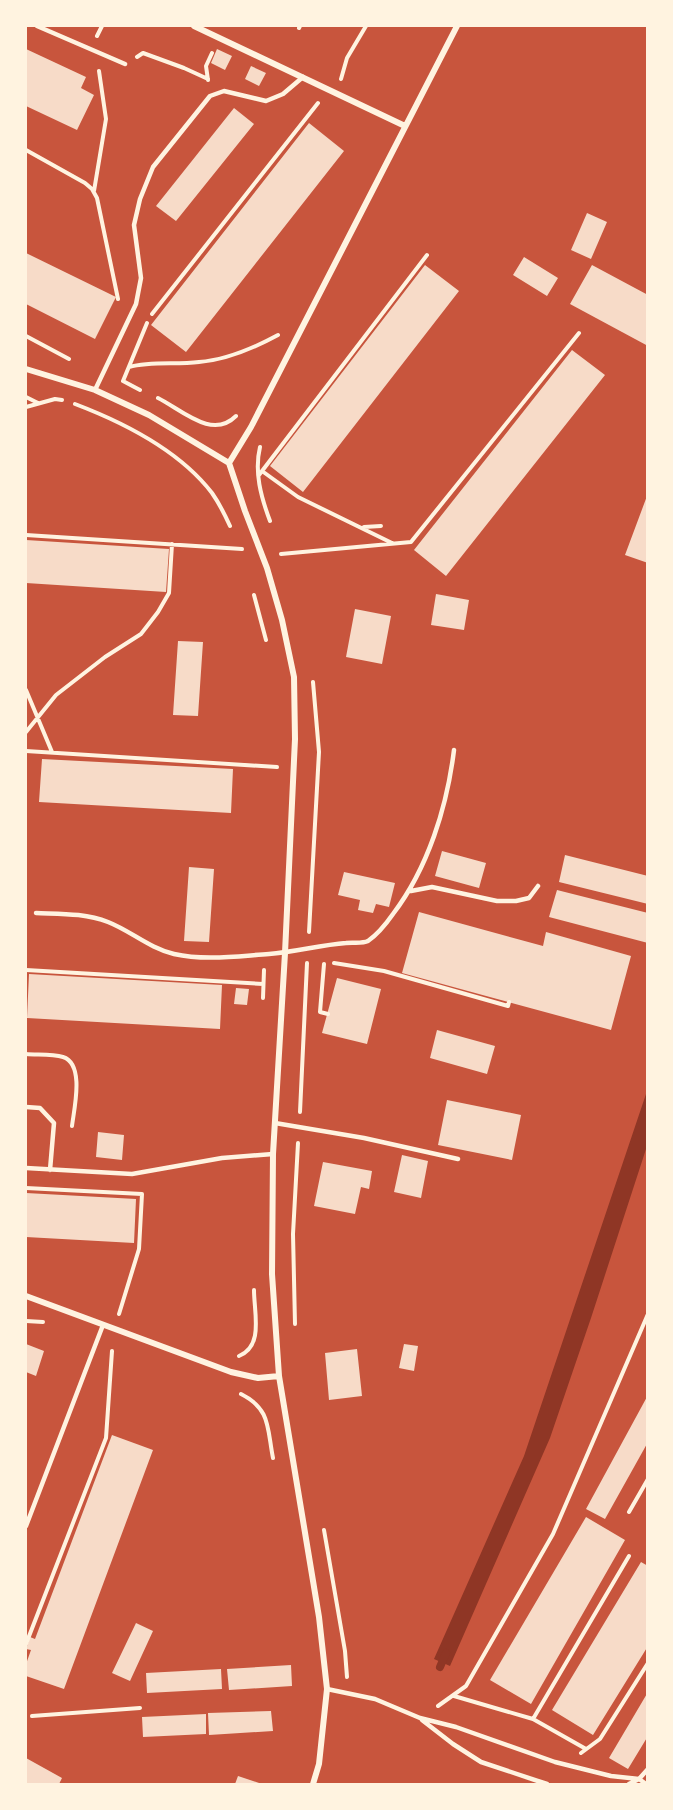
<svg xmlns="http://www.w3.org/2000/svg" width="673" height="1810" viewBox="0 0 673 1810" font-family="Helvetica,sans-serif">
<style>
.water{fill:#8f3625}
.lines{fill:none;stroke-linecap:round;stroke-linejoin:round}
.stream{stroke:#8f3625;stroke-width:8}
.building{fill:#f7dbc8}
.path{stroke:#fff3e0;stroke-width:4}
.service{stroke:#fff3e0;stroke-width:4.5}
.minor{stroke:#fff3e0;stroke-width:6}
</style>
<rect width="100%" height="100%" fill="#c8553d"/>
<path class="water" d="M647,1091V1146L591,1318L550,1438L450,1666L434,1659L524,1456Z"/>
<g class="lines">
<path class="stream" d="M440,1667L446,1653"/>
</g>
<path class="building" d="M26,49L86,77L81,88L94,95L77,130L26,106Z
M217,49L232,56L225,70L211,63Z
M251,66L266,73L259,86L245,79Z
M234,108L254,124L176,221L156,206Z
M309,123L344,151L186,352L151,325Z
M587,213L607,222L591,259L571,250Z
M26,253L116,297L95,339L26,304Z
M524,257L558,278L547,296L513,275Z
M425,265L459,291L303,492L270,466Z
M592,265L648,295V346L570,304Z
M572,350L605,375L446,576L414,550Z
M647,496H648V563L625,555Z
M26,540L169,549L166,592L26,583Z
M436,594L469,600L464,630L431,625Z
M355,609L391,616L382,664L346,657Z
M178,641L203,642L198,716L173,715Z
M42,759L233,769L231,813L39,802Z
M442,851L486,863L479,888L435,876Z
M565,855L648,876V904L559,882Z
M189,867L214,869L209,942L184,941Z
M344,872L395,883L389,907L376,904L373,913L358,910L360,900L338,895Z
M557,890L648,913V943L549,917Z
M419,912L543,946L546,932L631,956L611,1030L402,973Z
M29,974L222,985L220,1029L27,1018Z
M337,978L381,989L367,1044L322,1033Z
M236,988L249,989L247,1005L234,1004Z
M437,1030L495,1046L487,1074L430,1058Z
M447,1100L521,1115L512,1160L438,1145Z
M98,1132L124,1135L122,1160L96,1157Z
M402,1155L428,1161L421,1198L394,1192Z
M323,1162L372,1171L369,1189L361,1187L355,1214L314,1206Z
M26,1193L136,1199L134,1243L26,1237Z
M26,1344L44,1351L36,1376L26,1372Z
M404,1344L418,1346L414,1371L399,1368Z
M357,1349L362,1396L329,1400L325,1353Z
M648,1395V1442L605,1519L586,1509Z
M112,1435L153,1450L64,1689L26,1676V1664L31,1650L26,1649L30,1637L35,1639Z
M586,1517L625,1540L531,1704L490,1680Z
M641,1562L648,1566V1646L593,1735L552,1710Z
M136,1623L153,1631L130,1681L112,1673Z
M291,1665L292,1686L229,1690L227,1669Z
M221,1669L222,1689L147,1693L146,1673Z
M648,1692V1736L628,1769L609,1758Z
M271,1711L273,1731L209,1735L208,1713Z
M206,1714V1734L143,1737L142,1717Z
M26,1758L62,1778L59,1784H26Z
M238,1776L262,1784H235Z"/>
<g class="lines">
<path class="path" d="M299,28L300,26
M97,36L102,26
M137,57L143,53L184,68L208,79
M341,79L347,58L366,26
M208,80L206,66L212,53
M26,150L85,183L92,189L97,198L118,299
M94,191L106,119L99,71
M152,314L318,103
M26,336L69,359
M129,367C152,361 176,365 199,362C227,360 254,348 278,335
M140,390L123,381L147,323
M26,397L38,403
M158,398C182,410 212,440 236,416
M75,404C125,423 179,450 212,493C219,503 225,515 230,526
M26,407L55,399L62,400
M260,447C254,472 261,497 270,521
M262,471L298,497L392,543
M259,475L427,255
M364,527L381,526
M26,535L242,549
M281,554L411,542L579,333
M254,595L266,640
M26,690L52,752
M26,732L56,695L105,657L141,634L158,612L169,593L172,544
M26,751L277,767
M309,932L319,752L313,682
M334,963L384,971L508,1006L509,1002
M324,964L320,1012L328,1014
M26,970L263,984
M263,998L264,970
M26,1054C37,1055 52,1054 63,1057C85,1064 74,1109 72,1126
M300,1112L307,963
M26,1188L142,1194L139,1249L119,1314
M26,1321L43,1322
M295,1324L293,1234L298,1143
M239,1356C264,1346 254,1313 254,1290
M241,1394C271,1409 267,1428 273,1458
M629,1512L648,1479
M324,1530L345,1651L347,1677
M26,1644L106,1438L112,1351
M454,1696L533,1719L586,1749
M438,1706L466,1686L553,1534L648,1314
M32,1716L140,1708
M533,1719L629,1556
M581,1753L600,1739L648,1663"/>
<path class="service" d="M37,26L125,64
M95,390L136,304L141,278L134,225L140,199L153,167L210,96L224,91L266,101L283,94L303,77
M411,891L432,887L497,901H516L529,898L538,886
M36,913C60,914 85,913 108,922C131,931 149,948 174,954C205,961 238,956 269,954C295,952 320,945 346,943C353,942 362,944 368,941C378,934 386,924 393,914C428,868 447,807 454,750
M26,1107L40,1108L54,1123L50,1170
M275,1123L364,1138L458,1159
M26,1168L132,1174L222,1158L273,1154
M26,1526L103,1325
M327,1689L375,1699L420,1718L456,1727L555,1762L611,1776L639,1779L646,1784
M422,1720L453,1744L481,1762L547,1784
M629,1784L639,1779L648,1769"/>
<path class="minor" d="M194,26L405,126
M26,369L95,390L149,415L229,463
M26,1296L231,1372L258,1378L279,1376
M313,1784L319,1764L327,1689L319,1617L279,1376L272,1274L273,1154L285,953L295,739L294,677L282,620L267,568L245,511L229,463L251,427L457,26"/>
</g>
<rect width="673" height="1810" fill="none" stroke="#fff3e0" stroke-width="54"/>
</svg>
